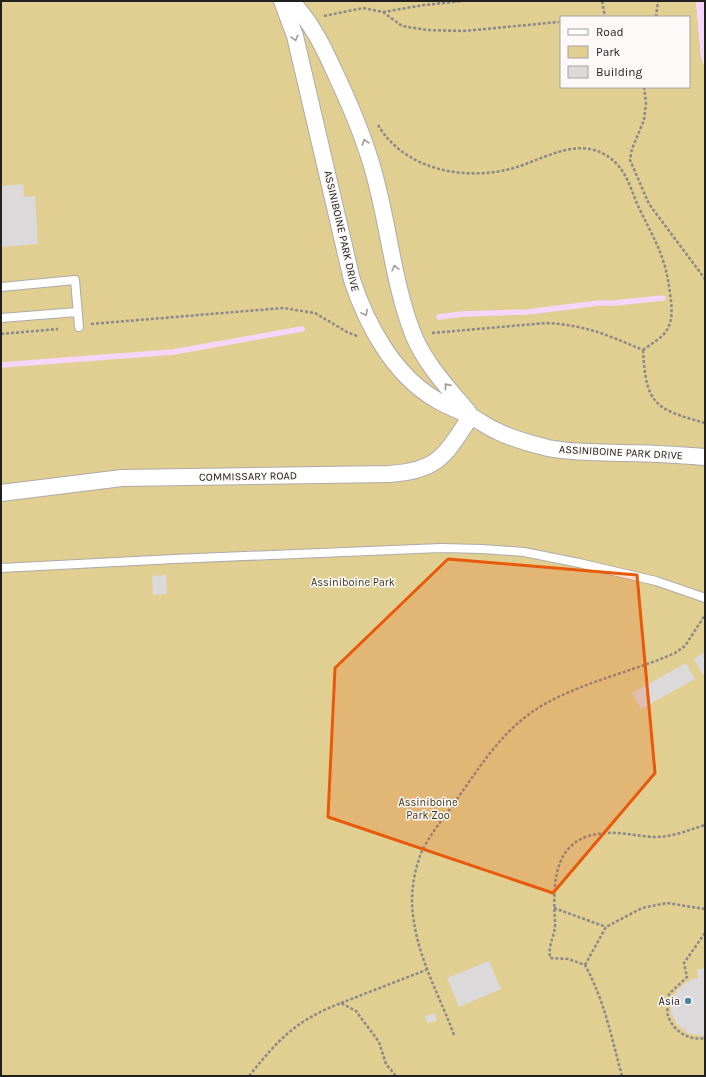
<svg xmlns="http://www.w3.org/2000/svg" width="706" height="1077" viewBox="0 0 706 1077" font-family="Karla,sans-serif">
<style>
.green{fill:#e1cf92;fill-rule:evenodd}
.water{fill:#f6d6fd}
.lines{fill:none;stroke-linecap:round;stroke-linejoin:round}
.stream{stroke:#f6d6fd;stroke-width:5.5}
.building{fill:#dcd9da}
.service-casing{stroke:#aeaaaa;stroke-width:10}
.minor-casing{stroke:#aeaaaa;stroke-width:18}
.path{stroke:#8b8888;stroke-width:2.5;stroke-dasharray:3 2;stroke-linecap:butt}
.service{stroke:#fff;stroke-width:8}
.minor{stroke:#fff;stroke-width:16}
.oneway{stroke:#9b9b9a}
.marked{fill:#e8590c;fill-opacity:0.2;stroke:#e8590c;stroke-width:3;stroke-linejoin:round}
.poi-dot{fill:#47879a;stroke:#fdf9f9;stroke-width:1.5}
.labels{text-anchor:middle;stroke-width:3;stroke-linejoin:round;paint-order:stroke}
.street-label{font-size:11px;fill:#21201f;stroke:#fdf9f9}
.park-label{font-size:11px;fill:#3d3410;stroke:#fdf9f9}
.poi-label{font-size:11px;fill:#21201f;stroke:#fdf9f9;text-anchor:end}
</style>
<rect width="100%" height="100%" fill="#fdf9f9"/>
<path class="green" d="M1,1H696L701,56L705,68V1076H1ZM561,17H689V87H561Z"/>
<path class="water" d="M696,1H705V68L701,56Z"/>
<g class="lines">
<path class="stream" d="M439,317L462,314L527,312L599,303H615L663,298
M1,365L173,352L302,329"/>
</g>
<path class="building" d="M23,184L24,197L35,196L38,244L1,247V186Z
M166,575L167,594L153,595L152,576Z
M705,652V673L703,675L694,659Z
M686,663L695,679L641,709L632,693Z
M489,961L501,989L459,1007L447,978Z
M705,968V1035L701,1036L688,1033L677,1024L671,1012V1005L672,998L680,987L692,979L698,978L697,970Z
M435,1013L437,1021L427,1023L425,1016Z"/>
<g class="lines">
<defs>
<path id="service" d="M1,287L75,280L79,327
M1,318L77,312
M1,568L174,559L441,548L482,549L524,552L579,563L656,581L705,598"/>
<path id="minor" d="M282,1L295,36L352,280C367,325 393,374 435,399C446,406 459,410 470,416C480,421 489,428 499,432C515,440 532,444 548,448C572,453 599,452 624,453C651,453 678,455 705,457
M291,1C312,23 324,48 336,75C354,113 369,149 378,189C390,237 395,288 413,334C425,364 449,389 469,413
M1,493L122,478L389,474C439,471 445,455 471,416"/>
</defs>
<use href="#service" class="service-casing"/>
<use href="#minor" class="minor-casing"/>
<path class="path" d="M602,1L605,17
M383,12L402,26L427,30L464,31L559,22
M324,16L363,8L383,12L424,5L463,1
M656,17L658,1
M644,87L646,103L644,120L632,149L630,160L649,204L705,279
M378,125C404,169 462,181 510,169C542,161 578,134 610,158C628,171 631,192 640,210C652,235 663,252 668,280C670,294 675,315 668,328C664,337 651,344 643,350
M91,324L283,308L315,313L347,332L357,336
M432,333L546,323C586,325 607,335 643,350
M1,334L58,329
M643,350C646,404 654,409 705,423
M554,908L606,927
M705,933L684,963L687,977L669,994C669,1000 666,1010 668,1016C674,1032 689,1041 705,1038
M585,965L606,927L642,908L667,903L705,909
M341,1003L426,970
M454,1035C439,994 418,959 413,915C410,895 414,872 421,853C429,836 442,820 453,805C479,768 503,728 543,705C585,681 632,672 675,653L685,646L705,615
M249,1076C279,1039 295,1021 341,1003L356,1011L379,1042L386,1064L396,1076
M622,1076C611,1036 605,1002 585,965L568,959L550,958C548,942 556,935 555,922C552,873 556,830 618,833C634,834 651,839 667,836C680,834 692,829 705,825"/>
<use href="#service" class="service"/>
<use href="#minor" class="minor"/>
</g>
<defs><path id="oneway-chevron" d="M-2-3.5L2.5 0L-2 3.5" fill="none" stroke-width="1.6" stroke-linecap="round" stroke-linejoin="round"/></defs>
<g class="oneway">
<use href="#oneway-chevron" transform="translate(295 38) rotate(74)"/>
<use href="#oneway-chevron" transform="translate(365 142) rotate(-108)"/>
<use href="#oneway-chevron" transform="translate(395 268) rotate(-104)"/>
<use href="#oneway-chevron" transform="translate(365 313) rotate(62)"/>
<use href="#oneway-chevron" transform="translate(447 386) rotate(-129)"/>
</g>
<path class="marked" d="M448,559L637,575L655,773L553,893L328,817L335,668Z"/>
<circle class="poi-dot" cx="688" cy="1001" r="4"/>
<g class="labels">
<g class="street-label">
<text transform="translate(342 231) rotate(77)" y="4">ASSINIBOINE PARK DRIVE</text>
<text transform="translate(621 452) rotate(3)" y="4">ASSINIBOINE PARK DRIVE</text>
<text transform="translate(248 476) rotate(-1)" y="4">COMMISSARY ROAD</text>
</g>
<g class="park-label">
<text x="353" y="586">Assiniboine Park</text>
<text x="428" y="806">Assiniboine<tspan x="428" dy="13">Park Zoo</tspan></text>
</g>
<g class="poi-label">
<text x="680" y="1005">Asia</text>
</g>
</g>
<rect width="706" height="1077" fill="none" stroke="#21201f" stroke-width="4"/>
<rect x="560" y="16" width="130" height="72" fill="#fdf9f9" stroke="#a5a2a2"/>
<rect x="568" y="29" width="20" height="6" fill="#ffffff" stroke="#a5a2a2"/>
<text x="596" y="36" font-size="12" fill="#21201f">Road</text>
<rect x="568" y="46" width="20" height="12" fill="#e1cf92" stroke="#a5a2a2"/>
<text x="596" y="56" font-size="12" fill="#21201f">Park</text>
<rect x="568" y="66" width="20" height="12" fill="#dcd9da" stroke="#a5a2a2"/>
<text x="596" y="76" font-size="12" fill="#21201f">Building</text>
</svg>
